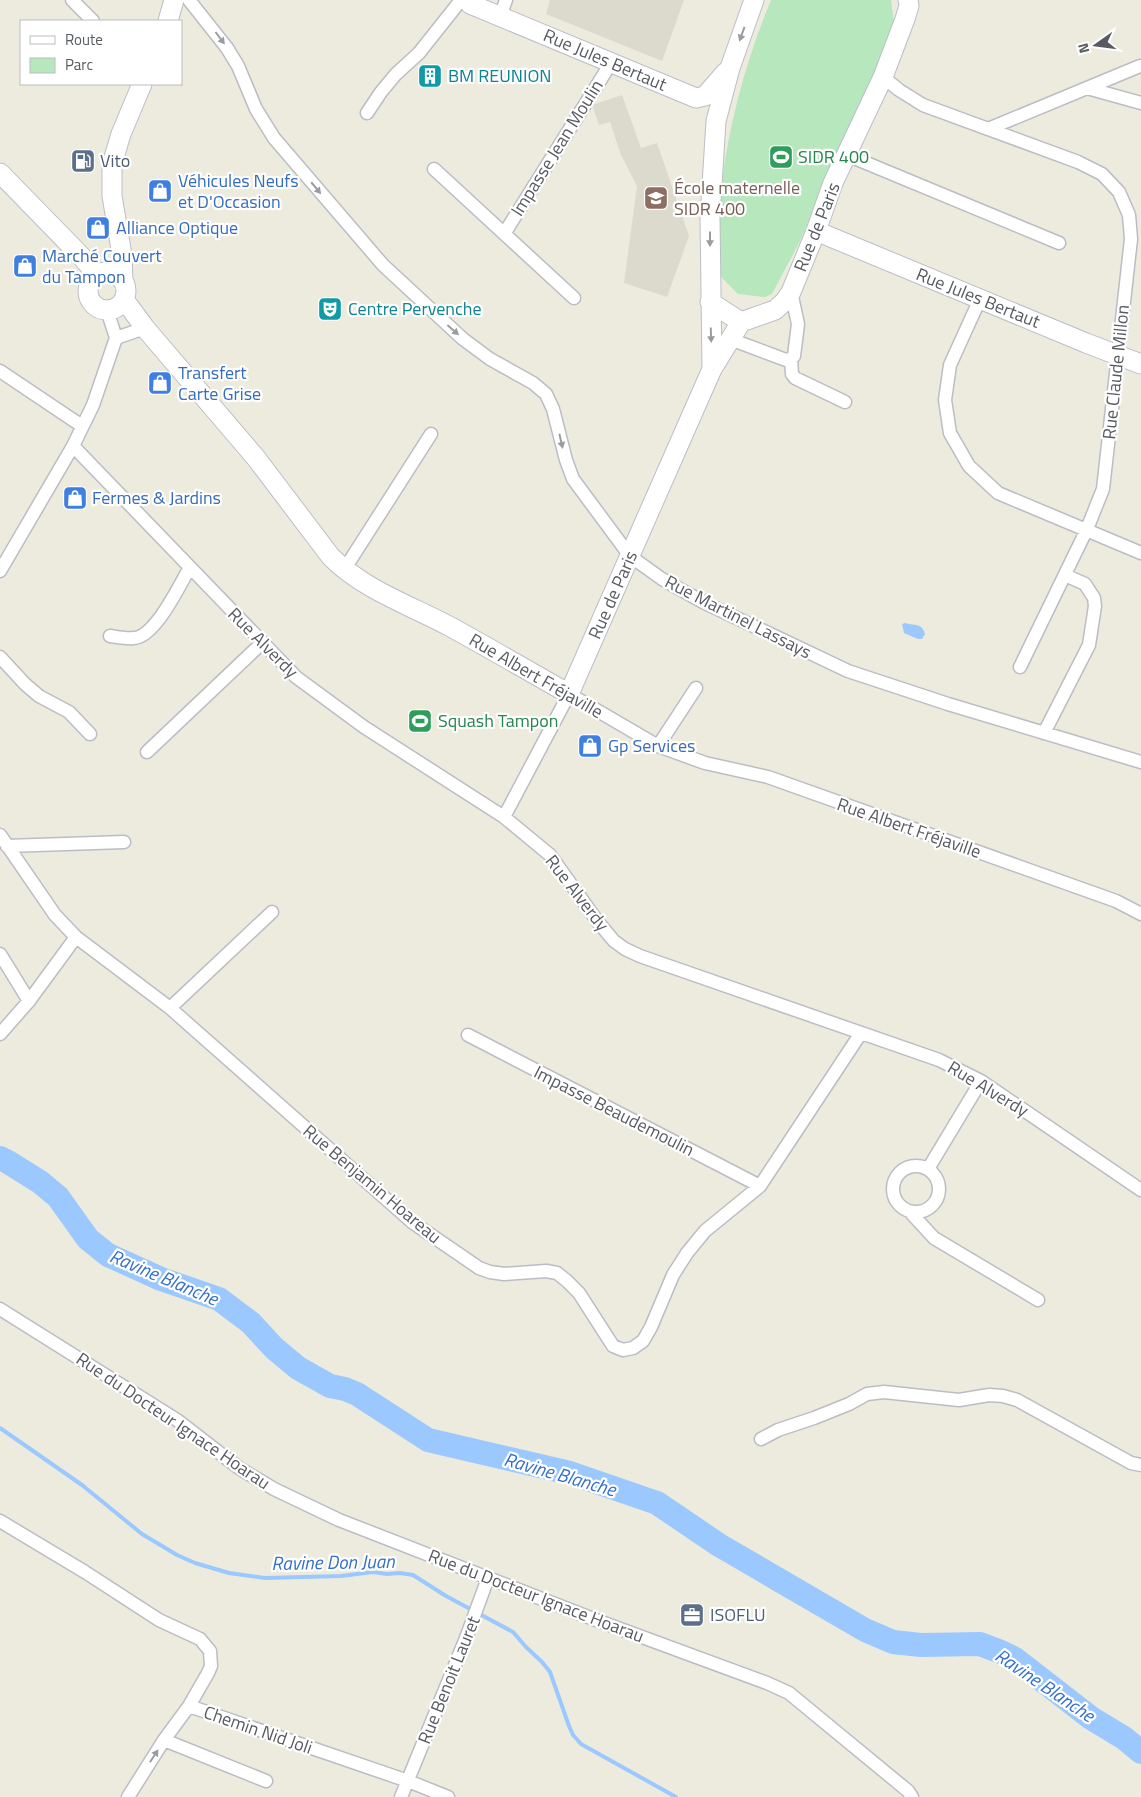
<svg xmlns="http://www.w3.org/2000/svg" width="1141" height="1797" viewBox="0 0 1141 1797" font-family="'Titillium Web',sans-serif">
<style>
.education{fill:#dcdacd}
.green{fill:#b7e7bc}
.water{fill:#9bc9ff}
.lines{fill:none;stroke-linecap:round;stroke-linejoin:round}
.stream{stroke:#9bc9ff;stroke-width:4}
.river{stroke:#9bc9ff;stroke-width:24}
.street-casing{stroke:#bbbdc4;stroke-width:15}
.secondary-casing{stroke:#bbbec6;stroke-width:21}
.street{stroke:#fff;stroke-width:12}
.secondary{stroke:#fff;stroke-width:19}
.oneway{fill:#9a9da0}
.labels{text-anchor:middle;stroke-width:4.5;stroke-linejoin:round;paint-order:stroke}
.street-label{font-size:18px;fill:#575b61;stroke:#fff}
.culture-label{font-size:18px;fill:#0d838f;stroke:#fff;text-anchor:start}
.leisure-label{font-size:18px;fill:#27864d;stroke:#fff;text-anchor:start}
.service-label{font-size:18px;fill:#4e5e75;stroke:#fff;text-anchor:start}
.shop-label{font-size:18px;fill:#366cbe;stroke:#fff;text-anchor:start}
.education-label{font-size:18px;fill:#785e54;stroke:#fff;text-anchor:start}
.water-label{font-size:19px;font-style:italic;fill:#346fcd;stroke:#fff}
</style>
<rect width="100%" height="100%" fill="#edebde"/>
<path class="education" d="M550,0H684L662,61L546,14Z
M622,95L641,148L657,143L689,236L667,297L624,283L637,186L621,155L610,122L599,125L592,105Z"/>
<path class="green" d="M771,0H891L894,23L884,58L867,89L799,243L772,294L765,297L738,294L721,277C720,246 718,213 722,181C730,119 747,58 771,0Z"/>
<path class="water" d="M905,623C913,626 922,622 925,634L922,639H918L904,633L902,624Z"/>
<g class="lines">
<path class="stream" d="M0,1428L82,1485L142,1534L177,1555L195,1563L229,1573L265,1578L341,1576L373,1572L387,1574L400,1573L413,1575L446,1596L513,1632L526,1647L542,1662L550,1672L569,1726L573,1735L581,1744L676,1797"/>
<path class="river" d="M0,1158L8,1162L40,1182L58,1197L88,1239L108,1255L161,1279L219,1299L251,1323L274,1348L298,1368L330,1386L345,1389L357,1394L428,1440L570,1473L657,1503L719,1545L865,1630L893,1642L921,1645L980,1644L1001,1652L1015,1659L1091,1718L1124,1738L1141,1752"/>
<defs>
<path id="street" d="M72,0L93,21
M189,0L227,48L238,66L256,109L274,138L383,265L463,339L490,359L533,383L546,394L553,409L566,460L573,479L630,556L662,579L703,602L848,671L948,704L1141,762
M500,17L506,0
M883,77L899,90L923,105L1078,162L1102,174L1119,192L1129,215L1131,239L1103,489L1087,529L1020,667
M1087,88L1141,103
M367,113L381,92L396,74L419,53L461,0
M988,129L1140,66
M847,155L1059,243
M434,169L574,298
M504,234L611,63
M980,299L950,365L945,400L950,433L969,466L998,493L1141,553
M116,338L145,328
M730,339L786,360L791,359L794,356L798,324L791,292
M791,359L792,374L795,378L845,402
M0,371L82,426
M73,446L296,677L364,727L504,817L550,855L598,922L614,941L625,949L640,956L939,1060L981,1081L1141,1190
M344,570L431,434
M0,571L73,446L93,405L116,338L107,310
M110,636C117,637 126,639 134,638C155,637 179,586 189,569
M0,657L25,684L39,696L69,712L90,734
M1044,733L1089,645L1095,606L1094,598L1085,584L1065,575
M658,746L696,688
M147,752L262,643
M504,817L569,694L658,746L705,763L768,777L1116,901L1141,914
M0,835L55,915L76,937L170,1008L412,1222L479,1268L490,1272L504,1274L546,1271L557,1273L567,1281L579,1293L613,1346L623,1350L633,1348L643,1341L651,1327L673,1275L687,1253L705,1231L760,1186L861,1033
M7,846L124,842
M0,954L29,1001
M170,1008L272,912
M0,1034L29,1001L76,937
M468,1035L760,1186
M893 1189a23 23 0 1 1 46 0a23 23 0 1 1-46 0Z
M928,1169L981,1081
M911,1213L934,1238L1038,1300
M0,1309L177,1420L239,1468L274,1489L339,1520L596,1620L767,1683L789,1693L908,1791L912,1797
M761,1439L778,1430L814,1418L849,1404L867,1394L884,1392L959,1400L989,1395L1003,1396L1017,1400L1131,1463L1141,1465
M0,1521L85,1572L159,1620L200,1639L210,1651L211,1666L208,1673L189,1706L164,1740L128,1797
M189,1706L408,1781L448,1797
M164,1740L266,1781
M401,1797L466,1638L488,1578"/>
<path id="secondary" d="M470,4L696,98L705,96L726,72
M168,21L174,0
M0,173L82,257L93,270L94,276
M816,231L1086,343L1141,364
M88 291a19 19 0 1 1 38 0a19 19 0 1 1-38 0Z
M123,281L122,255L112,196V164L121,134L142,84
M123,301L129,306L145,328L256,458L331,557C363,589 409,605 449,626C489,648 529,671 569,694L712,369L741,322L775,310L785,301L791,292L816,231L833,183L883,77L905,19L909,6L908,0
M710,302L741,322
M712,369L710,217L716,121L730,68L754,0"/>
</defs>
<use href="#street" class="street-casing"/>
<use href="#secondary" class="secondary-casing"/>
<use href="#street" class="street"/>
<use href="#secondary" class="secondary"/>
</g>
<defs><path id="oneway-solid" d="M-6-.8H1V-3.2L6.5 0L1 3.2V.8H-6Z" transform="scale(1.25)"/></defs>
<g class="oneway">
<use href="#oneway-solid" transform="translate(742 34) rotate(110)"/>
<use href="#oneway-solid" transform="translate(220 38) rotate(53)"/>
<use href="#oneway-solid" transform="translate(316 188) rotate(50)"/>
<use href="#oneway-solid" transform="translate(710 239) rotate(90)"/>
<use href="#oneway-solid" transform="translate(453 330) rotate(41)"/>
<use href="#oneway-solid" transform="translate(711 335) rotate(88)"/>
<use href="#oneway-solid" transform="translate(561 441) rotate(77)"/>
<use href="#oneway-solid" transform="translate(154 1756) rotate(-57)"/>
</g>
<defs>
<symbol id="building-square" viewBox="-11 -11 22 22"><rect x="-9" y="-9" width="18" height="18" rx="4" fill="#0f9aa8" stroke="#fff"/><path d="M-4-6H4V6H1V3H-1V6H-4ZM-2.5-4.3h1.7v1.8h-1.7ZM.8-4.3h1.7v1.8H.8ZM-2.5-1h1.7V.8h-1.7ZM.8-1h1.7V.8H.8Z" fill="#fff"/></symbol>
<symbol id="stadium-square" viewBox="-11 -11 22 22"><rect x="-9" y="-9" width="18" height="18" rx="4" fill="#2e9e5b" stroke="#fff"/><path d="M0-5a6.5 5 0 1 0 0 10a6.5 5 0 1 0 0-10ZM-3.5-1.8h7v3.6h-7Z" fill="#fff"/></symbol>
<symbol id="fuel-square" viewBox="-11 -11 22 22"><rect x="-9" y="-9" width="18" height="18" rx="4" fill="#5c6f8a" stroke="#fff"/><path d="M-5.5-6h7V0h2V4h1.3V-2.5L3-4.5l.8-.8L6-3V5H2.5V1h-1V6h-7ZM-4.2-4.7v3.2H.2V-4.7Z" fill="#fff"/></symbol>
<symbol id="shop-square" viewBox="-11 -11 22 22"><rect x="-9" y="-9" width="18" height="18" rx="4" fill="#3f7fe0" stroke="#fff"/><path d="M-5-2.5h2.3a2.7 3.5 0 0 1 5.4 0H5L5.5 6h-11ZM-1.5-2.5h3a1.5 2.3 0 0 0-3 0Z" fill="#fff"/></symbol>
<symbol id="school-square" viewBox="-11 -11 22 22"><rect x="-9" y="-9" width="18" height="18" rx="4" fill="#8d6e63" stroke="#fff"/><path d="M0-5L7-2L0 1L-7-2ZM-4 1L0 2.5L4 1V4Q0 6-4 4Z" fill="#fff"/></symbol>
<symbol id="theatre-square" viewBox="-11 -11 22 22"><rect x="-9" y="-9" width="18" height="18" rx="4" fill="#0f9aa8" stroke="#fff"/><path d="M-5-5.5Q0-4 5-5.5V0Q5 5 0 6Q-5 5-5 0ZM-3.3-2.5H-1v1.5H-3.3ZM1-2.5H3.3v1.5H1ZM-2.8 1Q0 5.5 2.8 1Z" fill="#fff"/></symbol>
<symbol id="office-square" viewBox="-11 -11 22 22"><rect x="-9" y="-9" width="18" height="18" rx="4" fill="#5c6f8a" stroke="#fff"/><path d="M-6-3h4V-5.5h4V-3h4V5H-6ZM-1-4.5V-3h2v-1.5ZM-6 0V1H6V0Z" fill="#fff"/></symbol>
</defs>
<g fill-rule="evenodd">
<use href="#building-square" x="416" y="62" width="28" height="28"/>
<use href="#stadium-square" x="767" y="143" width="28" height="28"/>
<use href="#fuel-square" x="69" y="147" width="28" height="28"/>
<use href="#shop-square" x="146" y="177" width="28" height="28"/>
<use href="#school-square" x="642" y="184" width="28" height="28"/>
<use href="#shop-square" x="84" y="214" width="28" height="28"/>
<use href="#shop-square" x="11" y="252" width="28" height="28"/>
<use href="#theatre-square" x="316" y="295" width="28" height="28"/>
<use href="#shop-square" x="146" y="369" width="28" height="28"/>
<use href="#shop-square" x="61" y="484" width="28" height="28"/>
<use href="#stadium-square" x="406" y="707" width="28" height="28"/>
<use href="#shop-square" x="576" y="732" width="28" height="28"/>
<use href="#office-square" x="678" y="1601" width="28" height="28"/>
</g>
<g class="labels">
<g class="street-label">
<text transform="translate(605 60) rotate(23)" y="6">Rue Jules Bertaut</text>
<text transform="translate(557 148) rotate(-58)" y="6">Impasse Jean Moulin</text>
<text transform="translate(817 227) rotate(-68)" y="6">Rue de Paris</text>
<text transform="translate(978 298) rotate(22)" y="6">Rue Jules Bertaut</text>
<text transform="translate(1116 372) rotate(-84)" y="6">Rue Claude Millon</text>
<text transform="translate(613 595) rotate(-66)" y="6">Rue de Paris</text>
<text transform="translate(738 617) rotate(27)" y="6">Rue Martinel Lassays</text>
<text transform="translate(263 643) rotate(45)" y="6">Rue Alverdy</text>
<text transform="translate(536 676) rotate(30)" y="6">Rue Albert Fréjaville</text>
<text transform="translate(909 828) rotate(19)" y="6">Rue Albert Fréjaville</text>
<text transform="translate(577 893) rotate(52)" y="6">Rue Alverdy</text>
<text transform="translate(988 1089) rotate(31)" y="6">Rue Alverdy</text>
<text transform="translate(614 1111) rotate(27)" y="6">Impasse Beaudemoulin</text>
<text transform="translate(372 1184) rotate(40)" y="6">Rue Benjamin Hoareau</text>
<text transform="translate(173 1421) rotate(34)" y="6">Rue du Docteur Ignace Hoarau</text>
<text transform="translate(536 1596) rotate(21)" y="6">Rue du Docteur Ignace Hoarau</text>
<text transform="translate(449 1680) rotate(-68)" y="6">Rue Benoit Lauret</text>
<text transform="translate(258 1730) rotate(19)" y="6">Chemin Nid Joli</text>
</g>
<g class="culture-label">
<text x="448" y="82">BM REUNION</text>
<text x="348" y="315">Centre Pervenche</text>
</g>
<g class="leisure-label">
<text x="798" y="163">SIDR 400</text>
<text x="438" y="727">Squash Tampon</text>
</g>
<g class="service-label">
<text x="100" y="167">Vito</text>
<text x="710" y="1621">ISOFLU</text>
</g>
<g class="shop-label">
<text x="178" y="187">Véhicules Neufs<tspan x="178" dy="21">et D'Occasion</tspan></text>
<text x="116" y="234">Alliance Optique</text>
<text x="42" y="262">Marché Couvert<tspan x="42" dy="21">du Tampon</tspan></text>
<text x="178" y="379">Transfert<tspan x="178" dy="21">Carte Grise</tspan></text>
<text x="92" y="504">Fermes &amp; Jardins</text>
<text x="608" y="752">Gp Services</text>
</g>
<g class="education-label">
<text x="674" y="194">École maternelle<tspan x="674" dy="21">SIDR 400</tspan></text>
</g>
<g class="water-label">
<text transform="translate(164 1277) rotate(23)" y="7">Ravine Blanche</text>
<text transform="translate(560 1474) rotate(16)" y="7">Ravine Blanche</text>
<text transform="translate(333 1562) rotate(-1)" y="7">Ravine Don Juan</text>
<text transform="translate(1045 1685) rotate(34)" y="7">Ravine Blanche</text>
</g>
</g>
<rect x="20" y="20" width="162" height="65" fill="#ffffff" stroke="#bcbdc0"/>
<rect x="30" y="36" width="25" height="8" fill="#ffffff" stroke="#bcbdc0"/>
<text x="65" y="45" font-size="15" fill="#575b61">Route</text>
<rect x="30" y="58" width="25" height="15" fill="#b7e7bc" stroke="#bcbdc0"/>
<text x="65" y="70" font-size="15" fill="#575b61">Parc</text>
<g transform="translate(1096 45) rotate(256)" stroke="#ffffff" stroke-width="4" paint-order="stroke">
<path d="M0-4L9 19L0 12L-9 19Z" fill="#575b61"/>
<text y="-8" font-size="14" font-weight="bold" text-anchor="middle" fill="#575b61">N</text>
</g>
</svg>
